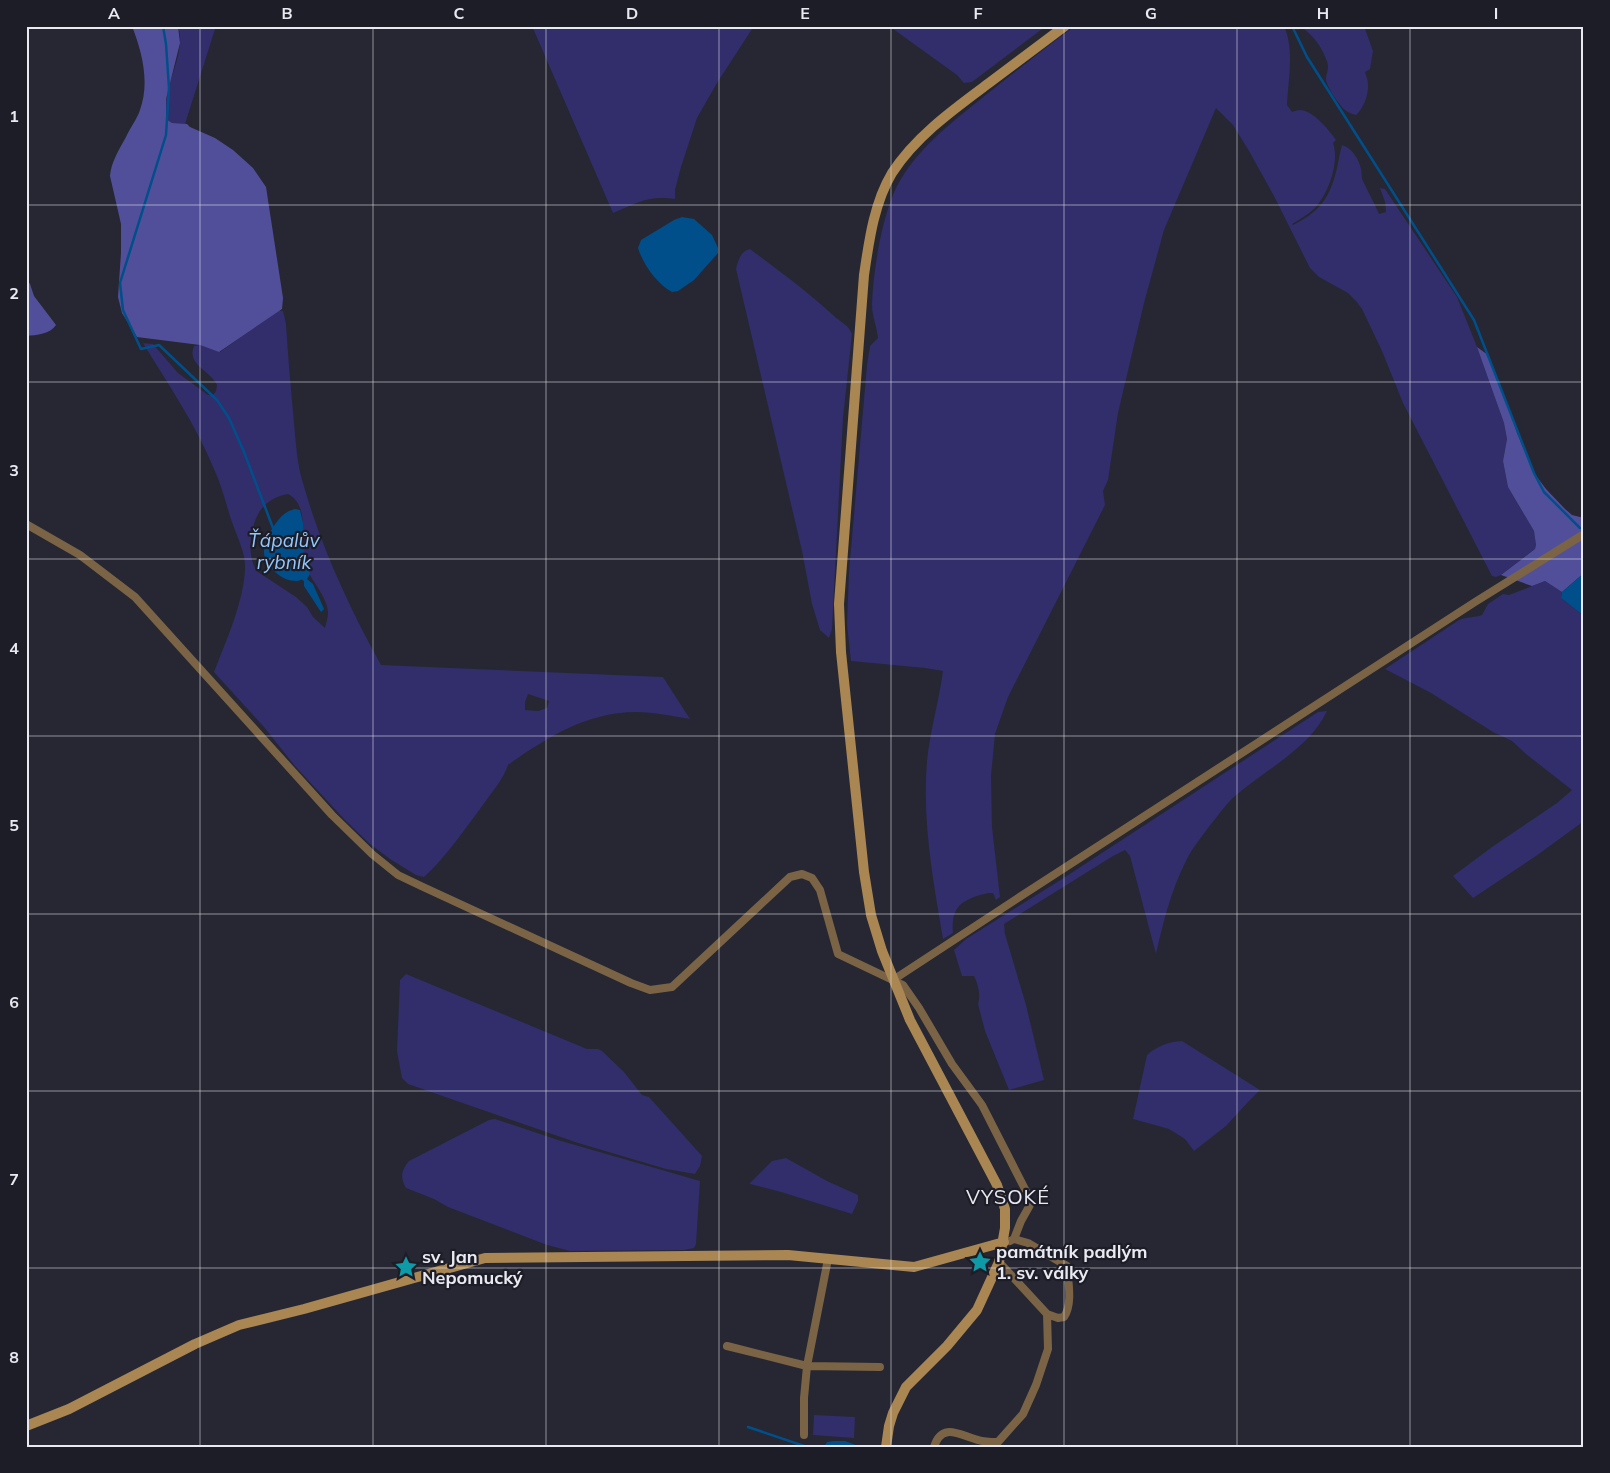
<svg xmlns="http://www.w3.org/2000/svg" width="1610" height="1473" viewBox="0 0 1610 1473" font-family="Mulish,sans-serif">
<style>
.green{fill:#322d6b;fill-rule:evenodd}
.forest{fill:#524f9a}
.water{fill:#004f8b}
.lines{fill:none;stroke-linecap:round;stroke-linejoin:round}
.stream{stroke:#004f8b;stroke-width:2.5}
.street{stroke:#7a6445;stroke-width:8}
.secondary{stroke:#a98652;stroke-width:10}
.grid{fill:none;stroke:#e9e9f1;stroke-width:1;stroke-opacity:0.55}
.labels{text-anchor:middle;stroke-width:4.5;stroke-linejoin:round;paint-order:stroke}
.poi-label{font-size:18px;font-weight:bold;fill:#e9e9f1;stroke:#1d1d28;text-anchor:start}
.water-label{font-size:19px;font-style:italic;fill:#95c7fa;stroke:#1d1d28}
.quarter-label{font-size:20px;letter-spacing:1px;fill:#e9e9f1;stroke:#1d1d28}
.neatline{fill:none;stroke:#e9e9f1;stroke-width:2}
.grid-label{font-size:16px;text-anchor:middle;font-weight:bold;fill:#e9e9f1}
</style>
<rect width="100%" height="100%" fill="#262732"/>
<path class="green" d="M178,26H216L185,124L172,123L166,119C166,113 165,106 166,99C169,75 186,51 178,26Z
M532,26H754L717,83L697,118L681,167L675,190V199C648,195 637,203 613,213Z
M889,26H1046L972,82L964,83L957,75Z
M1075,26H1284C1295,51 1288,79 1287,105L1292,112C1295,111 1297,110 1300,110C1313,110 1329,130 1336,140L1333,143C1340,162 1328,195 1314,209C1307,215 1300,219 1292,224L1293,225C1317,213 1327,202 1335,176C1338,166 1339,155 1342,145C1352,148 1359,159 1361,169C1362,174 1361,177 1363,181C1368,192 1374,202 1379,214L1386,212L1385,202L1380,188L1385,189L1457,297L1477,347L1504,423L1507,439L1503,461L1508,487L1534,531L1536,545L1535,549L1501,575L1496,577L1492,576L1403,403L1382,351L1362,309L1356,301L1348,293L1319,277L1310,268L1274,196L1249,151L1233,125L1216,108L1164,230L1144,303L1118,413L1108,480L1103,491L1105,505L1008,697L995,734L991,776L992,827L1000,897L996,900L993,893C985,892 965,899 959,906C953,913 952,923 953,933L943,939C933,880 922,821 927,761C930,731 939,701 943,671L925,668L851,661L847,624L849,572L867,365L870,346L878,338C877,327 872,316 872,305C873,270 883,208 901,179C922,144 956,119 987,94C1016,71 1045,48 1075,26Z
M1295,26H1364L1373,51L1370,69L1365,72C1366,76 1368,80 1368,84C1369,95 1363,109 1356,115C1352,114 1349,113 1345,110C1340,106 1325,85 1326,78C1327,69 1330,68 1326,59C1321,46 1314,37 1303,28L1297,30Z
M750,249C778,270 807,291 833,315C840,322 848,324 852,334L843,418L832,629L829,638L820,630L812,604L802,551L736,269C738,260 741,251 750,249Z
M278,311H283L286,324C288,357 291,390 294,423C296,443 297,464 303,483C321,547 349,607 381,665L663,677L690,719C672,716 654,712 636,712C587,712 546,738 508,765C503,780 491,793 483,805C464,830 447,856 424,877L416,875L390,859L370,844L345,820L295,766L264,727L214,672C226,641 246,597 245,563C244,549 234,530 230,516C225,500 221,484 214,469C196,425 168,384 143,343L153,344L178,373L208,395H213L216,391L217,385C211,371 186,365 194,346L200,345L220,352ZM288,494C311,506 299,540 305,561C306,566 308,571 310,575C316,586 328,600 328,613C328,618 326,623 325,628L313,617L307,607L296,597L258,572C245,557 250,520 264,506C271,499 278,496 288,494ZM528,694L549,701L547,708L538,711L525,710V702Z
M1545,581L1562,592L1561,598L1584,616V821L1536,856L1473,898L1453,876L1492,847L1557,803L1572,790L1526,754L1512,741L1493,732L1431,693L1385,669L1459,620C1469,616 1474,618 1482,615L1488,604L1503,594L1509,595Z
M1327,711C1310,748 1265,770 1235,796C1225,805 1217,817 1208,828C1200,839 1191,850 1185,863C1171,891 1163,923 1156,954L1130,856L1125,850L1113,856L1004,924L1005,934L1026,1005L1044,1080L1009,1090L985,1031L978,1004C981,995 978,984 974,976H962L954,950L966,939L1059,881L1318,712Z
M406,974L587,1049H598L602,1051L624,1072L642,1095L649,1097L702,1156L700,1166L695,1174L666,1169L578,1143L408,1084L402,1078L397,1051L400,980Z
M1182,1041L1260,1090L1248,1102L1226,1126L1194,1151L1185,1139L1169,1129L1133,1119L1147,1055C1157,1046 1168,1042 1182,1041Z
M495,1119L558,1140L700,1181L696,1244L694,1248L684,1250L570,1251L547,1245L448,1207L434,1199L406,1188C400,1177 401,1171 409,1161L489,1120Z
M786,1158L827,1181L858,1195V1201L852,1214L781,1192L750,1184V1183L772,1161Z
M814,1415L855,1417L854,1438L813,1435Z"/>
<path class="forest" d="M132,26H178L180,43L166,99V119L172,123L187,124L190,127L215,138L233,150L253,168L266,187L283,298L282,309L219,352L200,345L137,337L122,313L118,297L121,253V224L110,176C111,162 119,150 126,137C130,128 137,119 140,110C150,82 142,52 132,26Z
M26,278L30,284L34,296L56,325C50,334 37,335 26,336Z
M1477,347L1488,355L1511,414L1517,433L1534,473L1546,489L1565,509L1572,515L1584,518V573L1562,592L1545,581L1532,586L1501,575L1535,549L1536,545L1534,531L1508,487L1503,461L1507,439L1504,423Z"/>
<path class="water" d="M682,217L694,219L712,235L718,248V253L694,280L678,291L672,292C657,284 643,264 638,248L641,240L674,220Z
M295,509L300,510L303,523L304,557L310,574L307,579L313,584L324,609L321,612L304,586V581C298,578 304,580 297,581C288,581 282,578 275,572C256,556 265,539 276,523C281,516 286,511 295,509Z
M1584,573V616L1561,598L1562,592Z
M1014,1248L1031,1250L1030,1260L1013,1258Z
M834,1441H845L861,1447H824L827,1442Z"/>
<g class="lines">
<path class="stream" d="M163,26L166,44L169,88L166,135L120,283L123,310L141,349L159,345L217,400L229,418L244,452L273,528
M1292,26L1307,57L1474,320L1534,473L1544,492L1580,528
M748,1427L807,1447"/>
<path class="street" d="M26,524L80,555L135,597L332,815L372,854L398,875L421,886L631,983L650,990L672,987L790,877L802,874L812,878L820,890L838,954L903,985L919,1008L952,1064L982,1105L1026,1191L1030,1205L1021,1221L1014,1239
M893,980L1015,900L1475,602L1584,534
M999,1262L1047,1314L1058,1318L1064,1317C1073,1304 1068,1281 1067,1266L1028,1243L1014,1239L1010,1241
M727,1346L807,1366L880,1367
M804,1435V1398L807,1366L828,1259
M934,1447C942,1421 961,1436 978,1440C984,1442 991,1442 998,1442L1023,1414L1036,1385L1048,1349L1047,1314"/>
<path class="secondary" d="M26,1426L69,1409L195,1344L239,1325L304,1309L485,1258L788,1255L914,1267L1004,1242
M886,1447L889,1426L893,1413L906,1387L947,1346L977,1310L999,1262L1005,1228V1209L997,1185L910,1020L882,951L871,915L864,872L841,652L839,604L864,275C869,241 874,203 892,173C916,136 954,109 989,83C1014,64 1040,45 1065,26"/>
</g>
<path class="grid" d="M200,26V1447M373,26V1447M546,26V1447M719,26V1447M891,26V1447M1064,26V1447M1237,26V1447M1410,26V1447M26,205H1584M26,382H1584M26,559H1584M26,736H1584M26,914H1584M26,1091H1584M26,1268H1584"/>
<defs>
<symbol id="sight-bare" viewBox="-9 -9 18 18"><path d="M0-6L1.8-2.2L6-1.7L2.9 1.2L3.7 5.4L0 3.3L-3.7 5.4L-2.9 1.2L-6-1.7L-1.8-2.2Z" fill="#0f9aa8" stroke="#1d1d28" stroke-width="2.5" paint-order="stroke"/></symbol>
</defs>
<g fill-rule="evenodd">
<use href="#sight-bare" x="964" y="1246" width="32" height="32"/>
<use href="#sight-bare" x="390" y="1251" width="32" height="32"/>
</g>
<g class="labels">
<g class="poi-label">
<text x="996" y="1258">památník padlým<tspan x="996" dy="21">1. sv. války</tspan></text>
<text x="422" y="1263">sv. Jan<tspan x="422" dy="21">Nepomucký</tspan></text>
</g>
<g class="water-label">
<text x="284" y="547">Ťápalův<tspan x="284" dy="22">rybník</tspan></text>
</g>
<g class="quarter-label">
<text x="1008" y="1204">VYSOKÉ</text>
</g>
</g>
<rect width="1610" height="1473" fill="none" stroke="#1d1d28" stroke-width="55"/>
<rect x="28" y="28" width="1554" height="1418" class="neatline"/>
<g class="grid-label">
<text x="114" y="19">A</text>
<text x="287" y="19">B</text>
<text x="459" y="19">C</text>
<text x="632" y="19">D</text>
<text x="805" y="19">E</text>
<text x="978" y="19">F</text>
<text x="1151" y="19">G</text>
<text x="1323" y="19">H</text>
<text x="1496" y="19">I</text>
<text x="14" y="122">1</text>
<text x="14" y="299">2</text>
<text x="14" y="476">3</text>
<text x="14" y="654">4</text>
<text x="14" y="831">5</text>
<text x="14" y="1008">6</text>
<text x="14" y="1185">7</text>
<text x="14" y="1363">8</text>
</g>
</svg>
